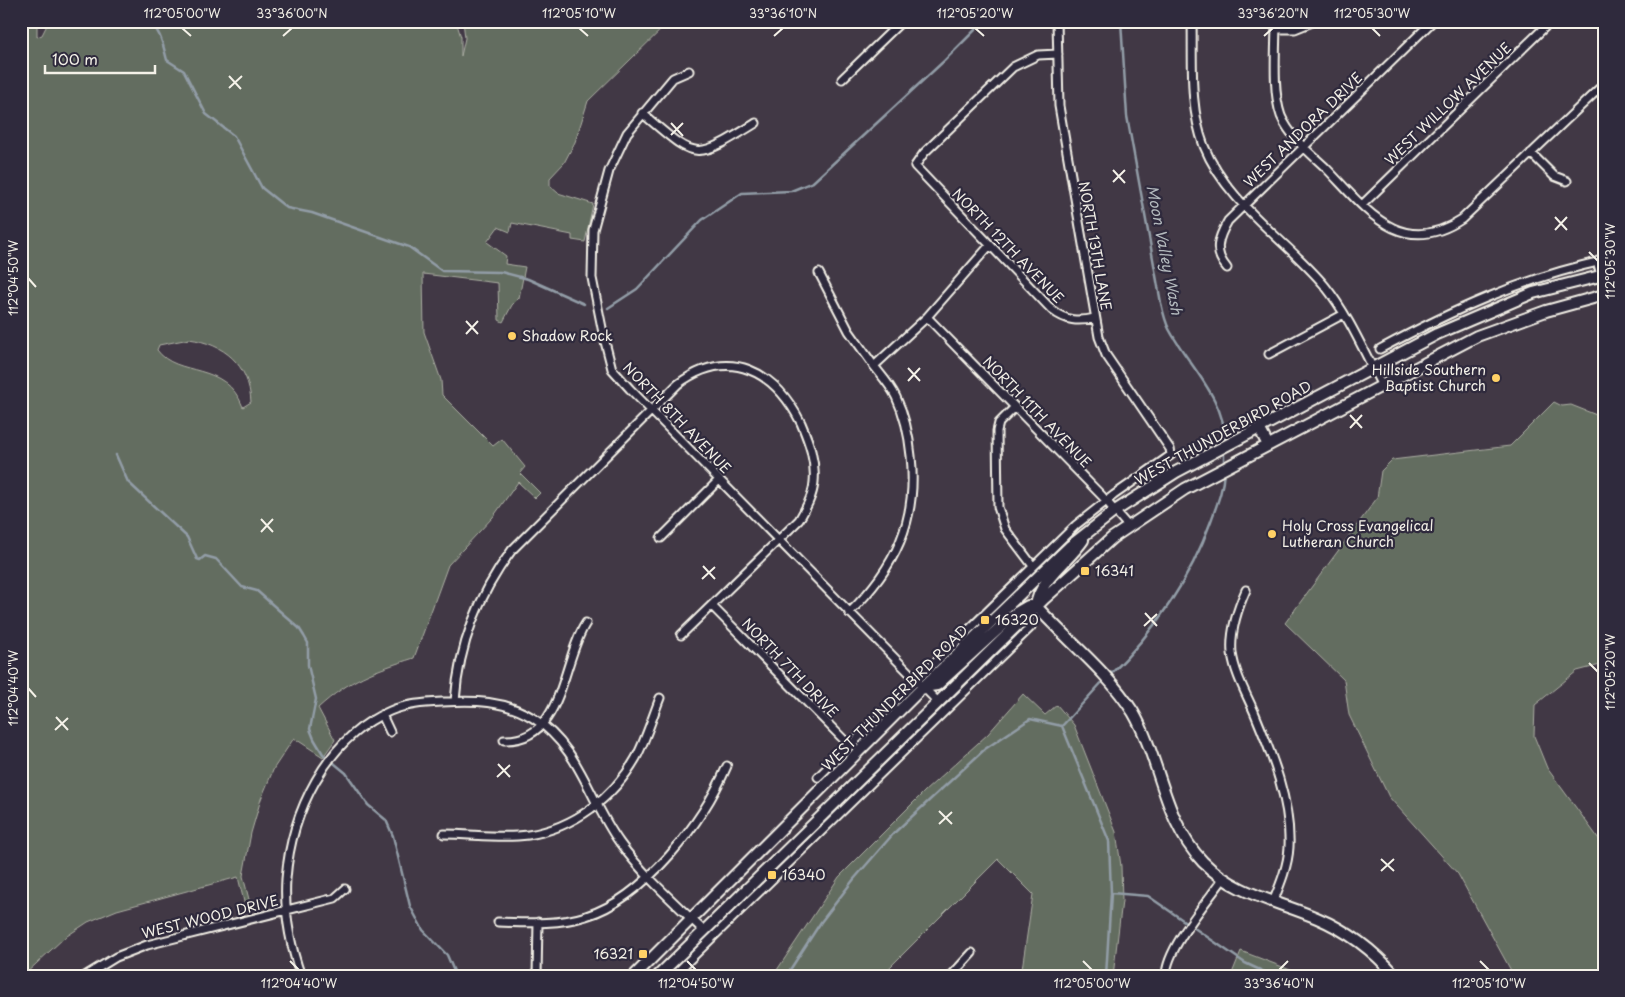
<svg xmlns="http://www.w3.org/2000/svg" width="1625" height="997" viewBox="0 0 1625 997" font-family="'Playpen Sans',sans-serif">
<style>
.green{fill:#646d60;stroke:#acafa4;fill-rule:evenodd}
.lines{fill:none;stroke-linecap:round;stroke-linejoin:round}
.stream{stroke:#929da7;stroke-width:2.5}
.street-casing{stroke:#f4f1e8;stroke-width:11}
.secondary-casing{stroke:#f4f1e8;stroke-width:14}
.street{stroke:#2f2a3d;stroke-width:7}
.secondary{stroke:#2f2a3d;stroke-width:10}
.ticks{fill:none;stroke:#f4f1e8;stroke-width:2}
.poi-dot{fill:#ffd166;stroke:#2f2a3d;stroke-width:2}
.labels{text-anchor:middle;stroke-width:4.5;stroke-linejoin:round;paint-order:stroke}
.street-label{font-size:14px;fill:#f4f1e8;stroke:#2f2a3d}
.poi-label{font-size:14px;fill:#f4f1e8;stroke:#2f2a3d;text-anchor:start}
.water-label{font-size:15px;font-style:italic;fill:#b3b9bd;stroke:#2f2a3d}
.neatline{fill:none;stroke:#f4f1e8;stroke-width:2}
.ticks-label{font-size:12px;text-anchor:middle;fill:#f4f1e8}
</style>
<rect width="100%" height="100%" fill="#413845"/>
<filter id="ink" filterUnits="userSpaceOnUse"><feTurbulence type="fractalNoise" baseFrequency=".02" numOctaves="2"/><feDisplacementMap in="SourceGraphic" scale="10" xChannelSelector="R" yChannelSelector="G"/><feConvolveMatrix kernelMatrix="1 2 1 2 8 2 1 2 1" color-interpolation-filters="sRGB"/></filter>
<g filter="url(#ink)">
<path class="green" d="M21,21H37V37L42,35L49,21H456L461,37V56L465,38L463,21H670L588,101L575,142L564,163L550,178V186L558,193L593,204L585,242L572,240V235L512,223L510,232L498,227L487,242L506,256L505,264L525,267L519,298L512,305L503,322L499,320L498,283L423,274L424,332L441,380L442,395L493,446L502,439L525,467L520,473L540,493L535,498L518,482L493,517L448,565L414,658C373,671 350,679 318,708L335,740L323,757L294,738L274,768L261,799L251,833L243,876L251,907L246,910L238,877L117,910L88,922L64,938L23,976H21ZM189,339C224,344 249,364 251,402L243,407C225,360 177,378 157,350L159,345Z
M1554,402L1562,406L1571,405L1604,418V664L1577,671L1535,705L1534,736L1547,768L1604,846V976H1514L1458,874L1389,797L1349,715L1344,680L1285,623L1377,498L1381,471L1392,460L1510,446Z
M1023,694L1045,715L1057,705L1074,725L1116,832L1121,866L1122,901L1113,976H1021L1033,894L998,859L881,976H773L839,877L925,791L988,734Z
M1241,951L1306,976H1231Z"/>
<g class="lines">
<path class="stream" d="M147,21C161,29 163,46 167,60L184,71L206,114L234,136L262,188L287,208L312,213L409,247L442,271L501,272L528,279L584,304
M1121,21L1127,116L1161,303C1163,312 1165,321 1169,329C1188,365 1226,399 1225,442
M608,308L637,289L702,220L742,193L791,191L813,182L944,61L984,21
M116,455L128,482L187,537L197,559L200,560L205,556L216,559L242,587L257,591L299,628L304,636L308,643V665L316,699L310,729L314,739L323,754L346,773L368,805L386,820L393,836L410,906L423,930L447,955L456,976
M1224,464V450
M1108,677C1153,633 1190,580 1211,521C1217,504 1223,490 1224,472
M1104,680L1062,726L1109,841L1111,893L1106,976
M1111,893L1148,896L1245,963L1273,976
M786,976L821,922L854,879L894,833L985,749L1030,719L1062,726"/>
<defs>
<path id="street" d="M1192,21C1193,62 1189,107 1204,146C1227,204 1287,240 1325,286C1349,316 1364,352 1382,386
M1276,21C1276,48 1272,91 1281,116C1290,137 1310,153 1326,168C1365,208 1400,260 1462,219L1604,84
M1276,29H1295L1315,21
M1058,54L1038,55L1013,67L924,153L915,166L1052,310C1066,321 1078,322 1095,318
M689,71L673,78L627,133L609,171L593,230L592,278L604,338L612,369L630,389L937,701
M842,79L902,21
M642,113C697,160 693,162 756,123
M1531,153L1554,176L1567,181
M1362,205L1551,21
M1227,268C1213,252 1218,238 1228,221L1433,21
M819,273L849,331L874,366
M927,317L1102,496L1128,526
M1380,349C1451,311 1523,278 1602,261
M1269,354L1344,314
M1015,407L999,423L997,431L998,507L1005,529L1033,566
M661,538L719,480
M1246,590C1237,610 1230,631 1232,653C1235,675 1247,695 1255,714C1272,755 1291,802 1289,847C1288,866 1280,885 1273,902
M712,606L850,746
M849,613C895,568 918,521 911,456C909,435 905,416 896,397C891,386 882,376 874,366L927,317L990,245
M455,701C459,644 478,596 512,550L678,384C730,346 775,371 801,423C809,442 816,461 814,482C813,496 806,508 799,520L681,635
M382,715L390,732
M504,740C564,742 561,661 586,623
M818,777L1076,525L1114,495L1171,455L1170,449L1106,355L1099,337L1059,106L1057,21
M444,834C472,834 501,839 528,835C574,828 613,798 636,758C646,739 652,718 660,698
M498,922C527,923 558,925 586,916C645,898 703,822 727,766
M85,976L116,957L147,945L335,898L345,889
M301,976C290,945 284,912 286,879C291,813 326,738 390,711C406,704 424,703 442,702C474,700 504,700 533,718C580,747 589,801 620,843C643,875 675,903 703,930
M537,976L538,922
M673,976L1031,627
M951,976L972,953
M1166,976C1166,949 1206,903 1223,879"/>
<path id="secondary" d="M1599,262L1604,281
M1259,428L1268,445
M1036,606C1068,641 1108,672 1133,712C1161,760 1163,821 1203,862C1235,894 1277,901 1317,918C1348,931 1374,951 1396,976
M1036,606C1039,580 1069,561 1083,540
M923,687L937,685L1016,613L1028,606H1036
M634,976L923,687L1069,547L1115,511L1176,472L1437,334L1533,293L1604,275
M658,976L1045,598L1112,538L1185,489L1477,336L1546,311L1604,295"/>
</defs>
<use href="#street" class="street-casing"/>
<use href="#secondary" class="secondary-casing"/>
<use href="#street" class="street"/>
<use href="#secondary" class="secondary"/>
</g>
</g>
<path class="ticks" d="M182,28L191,36M579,28L588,36M975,28L984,36M1372,28L1380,36M283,36L292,28M774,36L783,28M1264,36L1273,28M229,76L241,89M229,88L242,76M671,123L683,136M671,135L683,123M1113,170L1125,183M1113,182L1125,170M1555,217L1567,230M1555,230L1567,217M1589,252L1598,261M28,278L36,287M466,321L478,334M466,334L478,321M908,368L920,381M908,381L920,368M1350,415L1362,428M1350,428L1362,415M261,519L273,532M261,532L273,519M703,566L715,579M702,579L715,567M1145,613L1157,626M1144,626L1157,614M1589,663L1598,672M28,688L36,697M56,717L68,730M55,730L68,718M498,764L510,777M497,777L510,765M939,811L952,824M939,824L952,812M1381,859L1394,871M1381,871L1394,859M290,961L299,970M687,961L696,970M1083,961L1092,970M1480,961L1489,970M1279,970L1288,961"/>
<g class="poi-dot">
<circle cx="512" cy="336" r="5"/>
<circle cx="1496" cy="378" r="5"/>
<circle cx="1272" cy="534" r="5"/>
<rect x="1080" y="566" width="10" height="10" rx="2.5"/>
<rect x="980" y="615" width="10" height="10" rx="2.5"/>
<rect x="767" y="870" width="10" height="10" rx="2.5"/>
<rect x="638" y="949" width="10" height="10" rx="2.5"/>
</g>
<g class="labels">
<g class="street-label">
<text transform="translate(1448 104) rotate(-44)" y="5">WEST WILLOW AVENUE</text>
<text transform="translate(1303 130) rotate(-44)" y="5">WEST ANDORA DRIVE</text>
<text transform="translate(1008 246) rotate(46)" y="5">NORTH 12TH AVENUE</text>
<text transform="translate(1095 246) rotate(80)" y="5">NORTH 13TH LANE</text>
<text transform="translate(1037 412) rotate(46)" y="5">NORTH 11TH AVENUE</text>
<text transform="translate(677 418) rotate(46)" y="5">NORTH 8TH AVENUE</text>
<text transform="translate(1223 433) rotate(-29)" y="5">WEST THUNDERBIRD ROAD</text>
<text transform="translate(790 668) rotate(46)" y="5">NORTH 7TH DRIVE</text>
<text transform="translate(895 698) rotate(-45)" y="5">WEST THUNDERBIRD ROAD</text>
<text transform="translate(210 917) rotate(-14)" y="5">WEST WOOD DRIVE</text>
</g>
<g class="poi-label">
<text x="522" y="341">Shadow Rock</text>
<text x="1486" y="375" text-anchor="end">Hillside Southern<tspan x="1486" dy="16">Baptist Church</tspan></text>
<text x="1282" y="531">Holy Cross Evangelical<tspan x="1282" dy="16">Lutheran Church</tspan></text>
<text x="1095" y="576">16341</text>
<text x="995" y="625">16320</text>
<text x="782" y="880">16340</text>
<text x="633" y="959" text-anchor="end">16321</text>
</g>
<g class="water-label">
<text transform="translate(1164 250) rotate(79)" y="5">Moon Valley Wash</text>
</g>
</g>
<rect width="1625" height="997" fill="none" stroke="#2f2a3d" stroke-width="55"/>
<path d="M45 65v8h110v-8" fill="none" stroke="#f4f1e8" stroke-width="2.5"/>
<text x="52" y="65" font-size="15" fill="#f4f1e8" stroke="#2f2a3d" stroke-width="4" paint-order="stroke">100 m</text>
<rect x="28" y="28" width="1570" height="942" class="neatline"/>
<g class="ticks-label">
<text x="182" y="18">112°05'00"W</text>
<text x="292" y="18">33°36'00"N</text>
<text x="579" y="18">112°05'10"W</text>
<text x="783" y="18">33°36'10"N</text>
<text x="975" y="18">112°05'20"W</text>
<text x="1273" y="18">33°36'20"N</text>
<text x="1372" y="18">112°05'30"W</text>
<text transform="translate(1611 261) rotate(-90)" y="4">112°05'30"W</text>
<text transform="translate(14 278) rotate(-90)" y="4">112°04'50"W</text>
<text transform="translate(1611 672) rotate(-90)" y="4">112°05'20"W</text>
<text transform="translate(14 688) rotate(-90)" y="4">112°04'40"W</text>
<text x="299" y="988">112°04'40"W</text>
<text x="696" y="988">112°04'50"W</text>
<text x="1092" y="988">112°05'00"W</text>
<text x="1279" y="988">33°36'40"N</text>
<text x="1489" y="988">112°05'10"W</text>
</g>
</svg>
